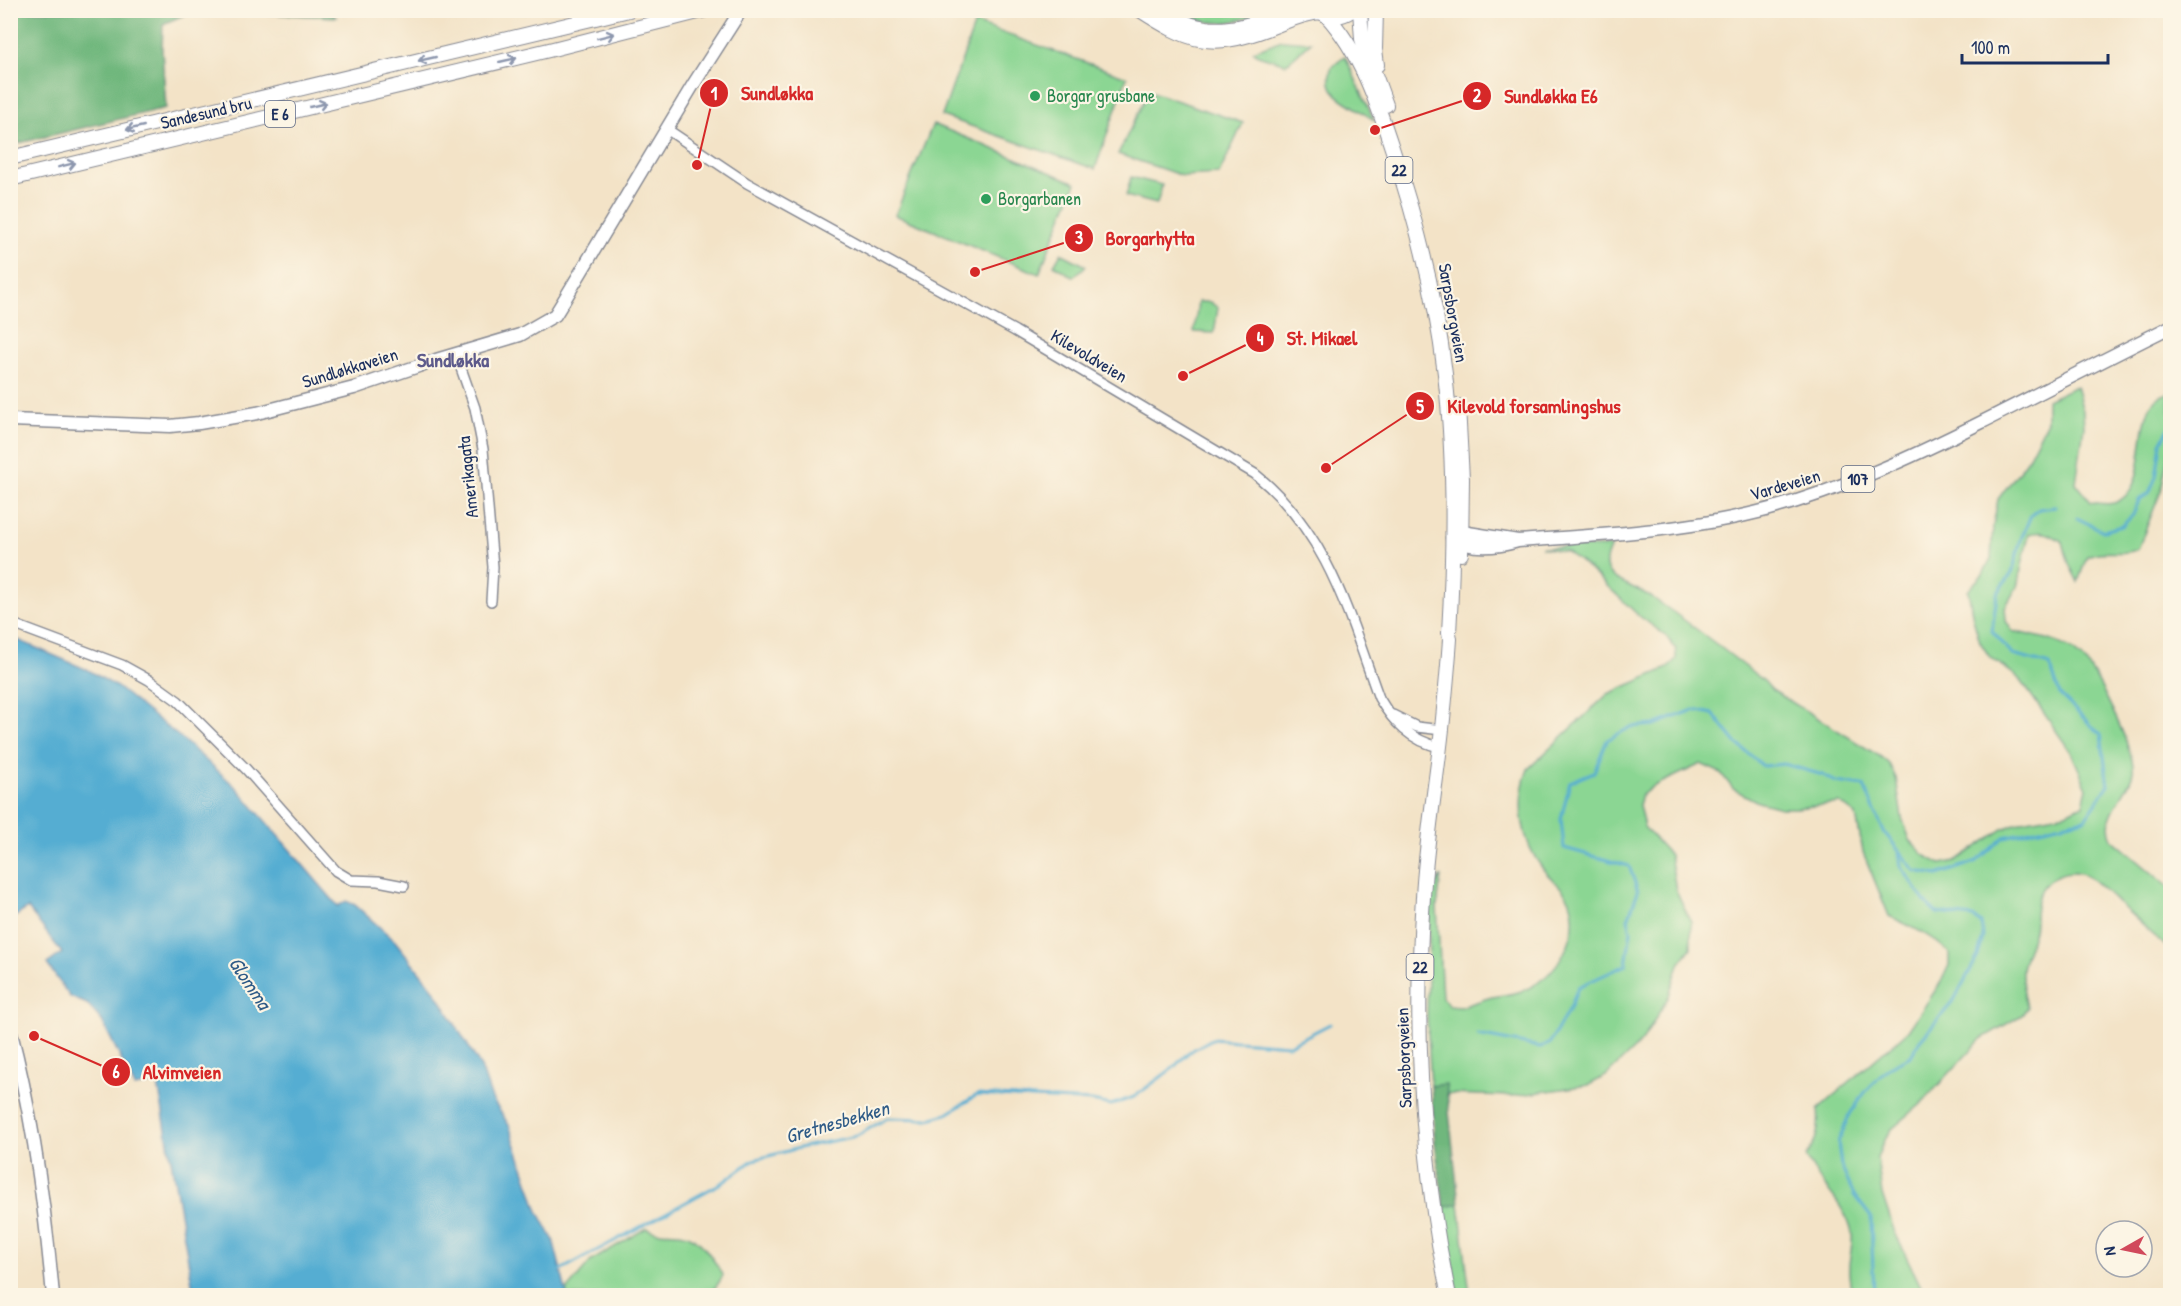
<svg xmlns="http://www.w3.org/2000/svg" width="2181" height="1306" viewBox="0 0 2181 1306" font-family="'Patrick Hand',sans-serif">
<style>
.green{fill:#8bd693;stroke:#538278;stroke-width:1.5}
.forest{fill:#70b77d;stroke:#46736e;stroke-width:1.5}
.water{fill:#55add2;stroke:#386e98;stroke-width:1.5}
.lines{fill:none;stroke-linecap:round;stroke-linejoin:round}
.stream{stroke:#55add2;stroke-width:3}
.minor-casing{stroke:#878992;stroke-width:12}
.major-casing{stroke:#878992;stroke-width:15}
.highway-casing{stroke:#878992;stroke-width:16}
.minor{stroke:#fff;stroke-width:9}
.major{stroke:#fff;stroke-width:12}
.highway{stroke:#fff;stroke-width:14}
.oneway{stroke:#8d97ae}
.leisure-dot{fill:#2e9e5b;stroke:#fcf5e5;stroke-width:2}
.labels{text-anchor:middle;stroke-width:4.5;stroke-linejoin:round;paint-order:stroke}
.shield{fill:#fcf5e5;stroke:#5e6a86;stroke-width:1.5}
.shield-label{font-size:16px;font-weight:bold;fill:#1b2f5e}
.leisure-label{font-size:18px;fill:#27864d;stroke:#fcf5e5;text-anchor:start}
.street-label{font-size:18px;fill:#1b2f5e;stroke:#fcf5e5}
.neighbourhood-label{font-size:20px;font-weight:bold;fill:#5d5a8b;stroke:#fcf5e5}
.water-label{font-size:20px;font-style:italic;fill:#2f5b87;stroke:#fcf5e5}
.leader{fill:none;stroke:#d62828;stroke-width:2}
.callout-dot{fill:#d62828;stroke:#fcf5e5;stroke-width:2}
.mark-label{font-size:18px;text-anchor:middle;font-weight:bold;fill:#fff}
.callout-label{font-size:20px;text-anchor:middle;font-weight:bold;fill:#d62828;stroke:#fcf5e5;stroke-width:4.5;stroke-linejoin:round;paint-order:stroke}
</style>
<rect width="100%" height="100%" fill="#fcf5e5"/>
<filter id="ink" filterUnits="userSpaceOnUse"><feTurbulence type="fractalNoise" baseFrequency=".0167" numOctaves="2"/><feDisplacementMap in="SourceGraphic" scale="12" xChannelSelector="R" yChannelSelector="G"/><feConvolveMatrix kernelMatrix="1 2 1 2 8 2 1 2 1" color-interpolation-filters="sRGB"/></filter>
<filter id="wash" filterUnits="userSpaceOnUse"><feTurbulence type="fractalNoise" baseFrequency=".008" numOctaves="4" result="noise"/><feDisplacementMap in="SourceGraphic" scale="24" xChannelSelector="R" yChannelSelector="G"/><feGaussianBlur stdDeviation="1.35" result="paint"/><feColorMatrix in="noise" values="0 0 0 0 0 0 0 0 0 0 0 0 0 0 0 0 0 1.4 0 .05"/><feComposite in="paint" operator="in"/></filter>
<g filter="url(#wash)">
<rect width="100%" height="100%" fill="#f3e3c7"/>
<path class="green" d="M1177,11H1266C1232,25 1210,28 1177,11Z
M975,23L1127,77L1095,169L942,116Z
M1282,40L1311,42L1286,64L1258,55L1253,51Z
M1345,56L1374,120C1364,114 1355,107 1345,101C1331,92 1327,84 1331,68Z
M1149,91L1243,123L1219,174L1183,176L1118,154Z
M933,124L1076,183L1039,274L895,215Z
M1131,177L1162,185L1157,204L1126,196Z
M1061,253L1086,266L1073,277L1054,265Z
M1198,302H1210L1218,308L1214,333L1194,332Z
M2076,386L2083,411L2084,427L2076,483L2091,502C2098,503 2107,505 2114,503C2158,488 2125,400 2170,393V446L2161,491L2138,549C2121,557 2104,548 2087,556L2078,582L2069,564L2063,542C2050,534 2044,530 2029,534L2017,587L2005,607L2006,621L2012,631C2032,636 2055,638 2073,651C2077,654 2083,659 2086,663C2099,680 2136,752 2133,772C2129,795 2100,814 2112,839L2170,888V950L2090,877C2068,865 2042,877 2037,902C2034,912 2036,921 2034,930C2031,944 2023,957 2022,971C2021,982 2025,997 2027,1008L2022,1015L1981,1039L1920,1105L1892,1129L1883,1142L1877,1158L1882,1194L1895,1233L1925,1295H1852C1851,1286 1848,1276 1849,1267C1849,1254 1855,1242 1851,1229C1843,1202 1818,1182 1806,1157C1817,1140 1820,1129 1818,1109L1908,1031L1941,982L1949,965V953C1932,935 1911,927 1889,916L1863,852L1856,815L1840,803L1796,808H1781L1758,802L1733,789L1721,773L1701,764L1652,787L1642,795L1639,805L1644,827L1670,855L1676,890L1691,922V948L1679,964L1669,996L1642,1041L1606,1076L1589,1085L1513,1096L1447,1094L1445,1085L1431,1086L1427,1016L1430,892L1441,876L1437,907L1442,998L1450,1006L1461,1007C1471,1004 1481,1000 1492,997C1503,995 1517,994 1527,989C1558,974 1582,934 1570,901C1565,888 1551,880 1543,869C1521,841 1515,802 1528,769L1608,694L1668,668L1676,659V649L1665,635L1638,615L1587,567L1567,552L1541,547H1611C1606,556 1602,568 1612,576C1620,583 1641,590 1653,598C1691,624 1727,652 1764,681L1772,690L1881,757L1889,764L1896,778L1902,818L1910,840L1924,855L1941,864L1956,861L2003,829L2022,821L2067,813L2083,805L2087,788L2071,752L2020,679L1989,656L1980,642L1973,619L1968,590L1983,574L1991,558L1993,526L1998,499L2026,462L2047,421V400Z
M1459,1204L1470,1295H1458L1444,1207Z
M646,1228C658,1235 670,1231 684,1234C701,1237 714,1261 723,1275C720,1283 714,1288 710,1295L567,1296L566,1291L591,1261Z"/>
<path class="forest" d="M10,11H193L163,24L162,50L166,108L11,145Z
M205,11H331L336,17Z
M1446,1084L1459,1204L1444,1207L1435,1143L1431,1086Z"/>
<path class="water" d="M11,637L90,671L117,687L181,738L238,789L338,906L346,901L355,905L395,941L435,991L481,1067L492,1099L509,1125L538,1211L553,1239L567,1295H194L158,1083L135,1087L102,1021L87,1004L70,997L47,964L62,953L28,908L11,919Z"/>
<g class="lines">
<path class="stream" d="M2077,518L2103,531L2122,526L2133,515L2139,500L2149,493L2156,477L2161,443L2170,427
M1478,1035L1540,1047L1549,1044L1571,1006L1578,987L1626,965L1631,931L1628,919L1638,891L1629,866L1564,848L1561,819L1570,782L1594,772L1607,740L1631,727L1654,725L1694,710L1713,714L1737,744L1763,766L1784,764L1823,775L1836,782L1864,786L1884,832L1915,871L1938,875L1977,861L2004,837L2085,819L2108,786L2101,735L2060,695L2050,665L2013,655L1992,631L1997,594L2012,573L2021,539L2031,515L2039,509L2055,507
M559,1271L725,1181L753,1160L807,1146L857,1136L887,1118L929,1119L947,1114L977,1095L1092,1101L1111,1105L1134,1097L1173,1068L1189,1052L1212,1039L1289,1045L1330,1024
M1874,1296L1871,1217L1854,1195L1841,1166L1838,1142L1850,1114L1866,1091L1889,1067L1911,1056L1920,1040L1953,1002L1978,956L1983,937L1981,923L1973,917L1937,913L1925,902L1901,866L1899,852"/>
</g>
</g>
<g filter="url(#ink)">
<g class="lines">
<defs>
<path id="minor" d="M668,130L747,183L1015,331L1255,474C1328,533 1348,613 1379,698C1393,722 1411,741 1440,747
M456,354L475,408L483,449L493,567L491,601
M10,623L122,665L149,680L178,701L246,769L336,871L351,880L378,881L404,886
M1393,715L1417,727L1442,730"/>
<path id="major" d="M10,420L170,426L199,423L257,413L354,388L436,360L520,335L555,315L563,302L693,85L741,10
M1518,541L1462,532L1452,538C1470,550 1498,547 1518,541C1603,535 1688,531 1770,509C1843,489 1912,457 1980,423C2044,391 2107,358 2170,327
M10,1029C33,1116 45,1206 53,1296"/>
<path id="highway" d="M1140,10C1189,42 1211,50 1267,29C1284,22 1302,14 1320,12
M1166,10C1200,39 1246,31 1282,10
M1360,10L1362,39L1386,105
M1376,10L1375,49L1377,65
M1322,13C1332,18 1342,17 1352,10
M1326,15C1360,52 1377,102 1392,148C1417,222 1436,297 1445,374C1455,459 1454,548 1449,633L1450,639C1448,669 1445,699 1442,729C1436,785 1426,841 1423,897C1414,1030 1421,1165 1449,1296
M10,158L629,10
M10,179L549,50L706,10
M1458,406L1462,479L1461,554"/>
</defs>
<use href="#minor" class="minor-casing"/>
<use href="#major" class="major-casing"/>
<use href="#highway" class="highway-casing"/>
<use href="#minor" class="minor"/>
<use href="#major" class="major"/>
<use href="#highway" class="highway"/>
</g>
<defs><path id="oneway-shaft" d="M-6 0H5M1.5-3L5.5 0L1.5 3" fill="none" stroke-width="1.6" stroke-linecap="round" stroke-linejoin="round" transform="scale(1.5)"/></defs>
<g class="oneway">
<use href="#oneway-shaft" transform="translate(606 36) rotate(-14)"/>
<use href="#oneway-shaft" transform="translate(427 59) rotate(167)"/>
<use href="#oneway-shaft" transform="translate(508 60) rotate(-13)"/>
<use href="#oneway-shaft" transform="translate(318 105) rotate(-13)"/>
<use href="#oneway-shaft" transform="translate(135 128) rotate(167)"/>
<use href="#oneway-shaft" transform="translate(67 165) rotate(-14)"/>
</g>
</g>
<g class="leisure-dot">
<circle cx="1035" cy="96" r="6"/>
<circle cx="986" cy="199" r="6"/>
</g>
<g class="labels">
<g class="shield">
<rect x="265" y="101" width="30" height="26" rx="4.5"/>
<rect x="1385.5" y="157" width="27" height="26" rx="4.5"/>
<rect x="1841.5" y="466" width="33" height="26" rx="4.5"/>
<rect x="1406.5" y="954" width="27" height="26" rx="4.5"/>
</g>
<g class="shield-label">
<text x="280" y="120">E 6</text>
<text x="1399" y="176">22</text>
<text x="1858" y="485">107</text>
<text x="1420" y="973">22</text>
</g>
<g class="leisure-label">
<text x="1047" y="102">Borgar grusbane</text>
<text x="998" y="205">Borgarbanen</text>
</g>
<g class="street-label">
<text transform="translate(206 113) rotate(-13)" y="6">Sandesund bru</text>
<text transform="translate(1453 313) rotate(80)" y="6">Sarpsborgveien</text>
<text transform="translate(1089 356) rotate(31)" y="6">Kilevoldveien</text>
<text transform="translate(350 368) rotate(-17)" y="6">Sundløkkaveien</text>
<text transform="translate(468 477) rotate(-96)" y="6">Amerikagata</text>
<text transform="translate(1785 485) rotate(-16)" y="6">Vardeveien</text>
<text transform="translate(1404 1058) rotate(-92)" y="6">Sarpsborgveien</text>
</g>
<g class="neighbourhood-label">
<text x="453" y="367">Sundløkka</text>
</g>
<g class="water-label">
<text transform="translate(250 983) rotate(56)" y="7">Glomma</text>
<text transform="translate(837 1122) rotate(-16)" y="7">Gretnesbekken</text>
</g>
</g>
<path class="leader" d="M697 165L714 93M1375 130L1477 96M975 272L1079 238M1183 376L1260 338M1326 468L1420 406M34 1036L116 1072"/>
<g class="callout-dot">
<circle cx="697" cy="165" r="6"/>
<circle cx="1375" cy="130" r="6"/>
<circle cx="975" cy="272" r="6"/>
<circle cx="1183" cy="376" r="6"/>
<circle cx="1326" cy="468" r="6"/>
<circle cx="34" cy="1036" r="6"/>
<circle cx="714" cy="93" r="15"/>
<circle cx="1477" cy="96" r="15"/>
<circle cx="1079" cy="238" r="15"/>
<circle cx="1260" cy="338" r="15"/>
<circle cx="1420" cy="406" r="15"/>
<circle cx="116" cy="1072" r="15"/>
</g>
<g class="mark-label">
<text x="714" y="100">1</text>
<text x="1477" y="102">2</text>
<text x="1079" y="244">3</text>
<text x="1260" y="345">4</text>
<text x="1420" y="413">5</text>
<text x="116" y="1078">6</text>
</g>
<g class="callout-label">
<text x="777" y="100">Sundløkka</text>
<text x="1551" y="103">Sundløkka E6</text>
<text x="1150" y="245">Borgarhytta</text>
<text x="1322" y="345">St. Mikael</text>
<text x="1534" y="413">Kilevold forsamlingshus</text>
<text x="182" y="1079">Alvimveien</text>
</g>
<rect width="2181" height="1306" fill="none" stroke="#fcf5e5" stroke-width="36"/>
<g transform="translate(2124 1249) rotate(261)"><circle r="28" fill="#fcf5e5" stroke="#a2a6af" stroke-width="1.5"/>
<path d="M0-4.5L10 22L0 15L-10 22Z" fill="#d1495b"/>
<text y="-9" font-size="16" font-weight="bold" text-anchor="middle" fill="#1b2f5e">N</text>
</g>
<path d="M1962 54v9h146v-9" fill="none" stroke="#1b2f5e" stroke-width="3"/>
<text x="1971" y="54" font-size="18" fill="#1b2f5e" stroke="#fcf5e5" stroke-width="4.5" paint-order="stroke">100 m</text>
</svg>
